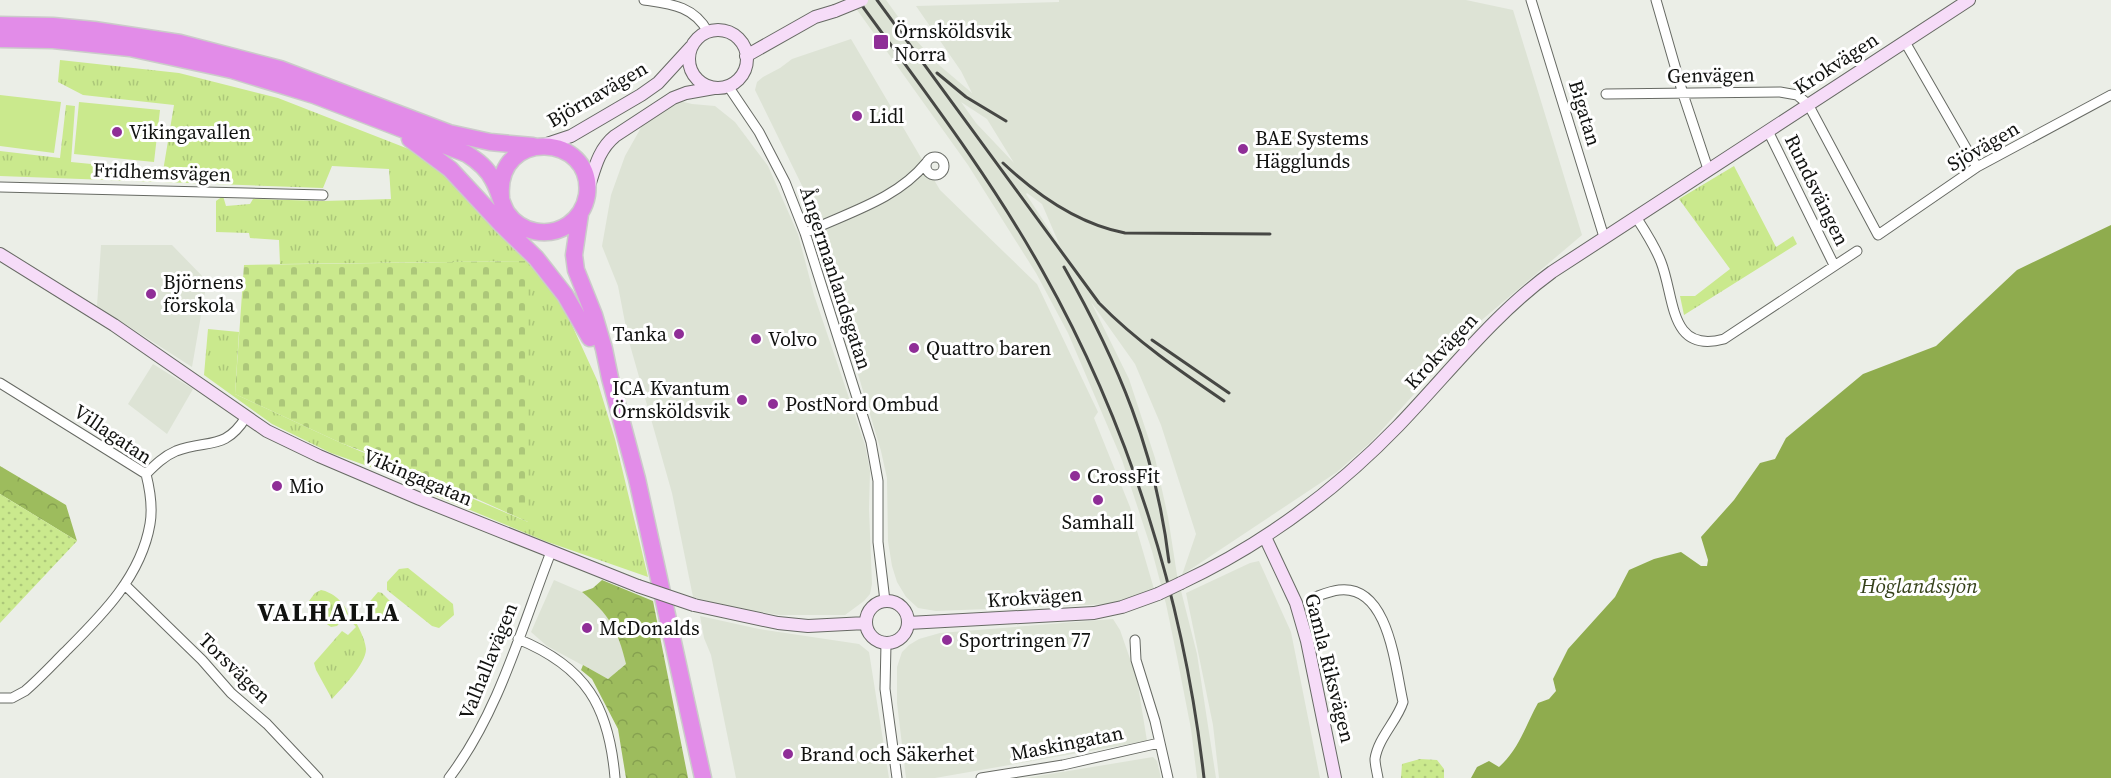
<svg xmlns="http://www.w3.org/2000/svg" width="2111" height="778" viewBox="0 0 2111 778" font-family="'Source Serif 4',serif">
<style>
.built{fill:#dde3d5;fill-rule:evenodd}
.grass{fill:url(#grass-tufts)}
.forest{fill:url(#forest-crowns)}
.cemetery{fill:url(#cemetery-stones)}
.park{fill:url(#park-dots)}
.garden{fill:#cae98d}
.water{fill:#8fac4e}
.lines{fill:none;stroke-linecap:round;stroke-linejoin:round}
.street-casing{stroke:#676a64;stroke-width:11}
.secondary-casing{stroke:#676a64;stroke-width:14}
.highway-casing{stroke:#cbcbca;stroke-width:19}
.street{stroke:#fff;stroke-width:9}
.secondary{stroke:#f6dcf8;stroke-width:12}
.highway{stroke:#e28ce8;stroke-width:16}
.rail{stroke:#464744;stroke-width:3}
.secondary-bridge-casing{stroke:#676a64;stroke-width:14;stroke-linecap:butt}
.secondary-bridge{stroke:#f6dcf8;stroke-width:12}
.poi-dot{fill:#8f2e97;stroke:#fff;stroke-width:2}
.labels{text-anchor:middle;stroke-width:6;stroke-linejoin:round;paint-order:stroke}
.poi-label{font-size:20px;fill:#111210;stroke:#fff;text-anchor:start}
.street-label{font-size:20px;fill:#111210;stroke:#fff}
.water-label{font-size:21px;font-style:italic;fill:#35411a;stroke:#fff}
.district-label{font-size:26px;font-weight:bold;letter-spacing:1.5px;fill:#111210;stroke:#fff}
</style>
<defs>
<pattern id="grass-tufts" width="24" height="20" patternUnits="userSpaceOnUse" patternTransform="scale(1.5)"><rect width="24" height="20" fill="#cae98d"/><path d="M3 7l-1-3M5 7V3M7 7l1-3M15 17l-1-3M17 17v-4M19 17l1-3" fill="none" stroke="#acc779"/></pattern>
<pattern id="forest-crowns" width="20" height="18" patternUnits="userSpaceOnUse" patternTransform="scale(1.5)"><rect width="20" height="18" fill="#9dbc5d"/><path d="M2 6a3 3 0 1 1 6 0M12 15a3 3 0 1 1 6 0" fill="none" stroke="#86a150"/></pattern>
<pattern id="cemetery-stones" width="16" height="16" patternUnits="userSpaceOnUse" patternTransform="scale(1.5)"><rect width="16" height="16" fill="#cae98d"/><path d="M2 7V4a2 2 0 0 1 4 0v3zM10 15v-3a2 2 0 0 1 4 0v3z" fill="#acc779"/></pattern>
<pattern id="park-dots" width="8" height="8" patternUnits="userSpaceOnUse" patternTransform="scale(1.5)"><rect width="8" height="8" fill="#cae98d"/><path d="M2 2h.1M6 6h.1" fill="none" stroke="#acc779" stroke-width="1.8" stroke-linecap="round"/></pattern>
</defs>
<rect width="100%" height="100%" fill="#ebeee7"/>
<path class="built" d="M850,0H886L912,36L939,65L972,93L961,71L916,6L1059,2V0H1466L1513,10L1582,235L1477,324L1371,442L1337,472L1182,575L1196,534L1161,425L1135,364L1091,302L1129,379L1155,458L1168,517L1177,575L1197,654L1216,778H1197L1191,729L1177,657L1166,604L1152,551L1122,460L1068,333L1036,273L968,165ZM961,102L987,119L1014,163L976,123ZM1027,193L1042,204L1060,246L1026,194Z
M851,39L940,190L1037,284L1098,412L1094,418L1130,507L1154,589L1112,604L936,611L918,608L906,597L897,582L892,566L888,541L887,478L881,451L837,304L823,235L816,214L755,90L757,82L763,77L780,68L792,59Z
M676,100L692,104L715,106L735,122L768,166L798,234L814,295L865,445L870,471L869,509L872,584L870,594L864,601L845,615H779L730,607L693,597L672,493L628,338L618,286L602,246L611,195L625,156L647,117Z
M101,245H172L207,281L192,367L97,306Z
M153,364L193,389L167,434L128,404Z
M1259,561L1291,632L1320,778H1219L1213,725L1186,593L1250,563Z
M554,580L582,592L601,608L620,638L626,664L608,679L547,646L531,632Z
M700,616L759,629L859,644L869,652L889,778H736L711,655L704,638Z
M1113,619L1120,630L1137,679L1147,741L935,778H906L897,703V667L902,652L909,645L919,639L940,633Z
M1153,757L1157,761L1161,778H1026Z"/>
<path class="grass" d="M60,60L179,73L278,98L424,155L512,225L566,312L597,380L615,439L648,577L545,541L429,493L404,479L331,453L272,424L204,375L208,329L239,332L235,394L341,443L528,522V261L280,264L279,240L250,238L249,233L216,232V201L223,196L226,206L250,204L253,199L323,201L391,199L389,169L332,166L323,188L0,176V151L60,158L66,105L75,106L71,162L163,171L174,105L83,95L58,82Z
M1734,166L1776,247L1793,236L1797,244L1684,315L1680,296H1695L1730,269L1679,199Z
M408,568L453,604L454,615L439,628L432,626L387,590V582L399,569Z
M321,590C332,592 345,602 348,614L337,626L331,627L311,613L309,601L315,593Z
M378,592L382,593L392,603L381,618L366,606Z
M354,618C358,627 365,638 366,649C366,664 342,688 332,699L316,670L314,663L342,631L348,635L356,627L351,621Z"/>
<path class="forest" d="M0,466L66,505L77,541L0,494Z
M602,580L653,601L688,778H626L618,729L592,679L581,670L583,665L608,679L626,664C618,630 609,614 582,592L593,588Z"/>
<path class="cemetery" d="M528,261V522L417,472L341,443L235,394L244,265Z"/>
<path class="park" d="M0,494L77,541L0,623Z
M1420,759L1437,760L1444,769V778H1401L1402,764Z"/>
<path class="garden" d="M0,95L61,102L54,153L0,146Z
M79,102L160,110L154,162L74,154Z"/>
<path class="water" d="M2111,225V778H1471L1477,767L1489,761L1499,767C1520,748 1525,726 1538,703L1549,699L1556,691L1553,679L1568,649L1615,597L1629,570L1654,559L1681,552L1701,566H1707L1708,560L1701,537L1734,500L1760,463L1775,459L1786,438L1863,374L1936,346L2017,270Z"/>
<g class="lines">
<defs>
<path id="street" d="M644,0C671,4 694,6 708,32
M1531,0L1604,237
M1656,0L1683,94L1708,169
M1905,42L1977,167
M728,86L759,132L785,182L805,233L871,442L878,481V542L885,601
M1606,94L1780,92L1797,95L1808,104L1878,235L1977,167L2111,95
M1768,131L1834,265
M926 166a9 9 0 1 1 18 0a9 9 0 1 1-18 0Z
M0,187L323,195
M1636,217C1645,231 1655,246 1661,262C1675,298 1669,354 1724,339L1857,251
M805,233C846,213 896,200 926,163
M0,383L146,474C150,490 153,507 150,524C141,577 101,616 65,652C52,665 39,679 25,691L12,698H0
M146,474C155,465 164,456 176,451C208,439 225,451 246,417
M125,585L202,660L231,693L267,724L318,778
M1312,598C1321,595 1330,591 1339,590C1389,584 1395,667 1403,702C1397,721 1378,738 1375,759C1375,765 1377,772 1378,778
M518,639C586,667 609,706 615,778
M1135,640L1136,660L1155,721L1168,778
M886,644L885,689L897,778
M449,778C499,712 521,629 551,552
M981,778L1063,765L1159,743"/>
<path id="secondary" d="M689 59a29 29 0 1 1 58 0a29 29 0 1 1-58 0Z
M746,56L815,17L835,11
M544,145L571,136L641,95L658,83L691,47
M589,186C595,167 599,149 615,136L673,98L686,93L714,88
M0,254L114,325L267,431L319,456L420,499L638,586
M1265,537L1296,603L1307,641L1335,778
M1181,583C1262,545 1336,490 1398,426C1448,374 1493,315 1552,272L1969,0
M866 622a21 21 0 1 1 42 0a21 21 0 1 1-42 0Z
M694,605L778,623L808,626L866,623
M908,623L1094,613L1122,607L1158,594"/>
<path id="highway" d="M0,25L53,26L94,30L180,43L280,69L449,133L490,142L533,146
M0,39L53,40L130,48L232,70L314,95L467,154C478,161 487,168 493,180C499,190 501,203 507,213C521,233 548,238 568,225C578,218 585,207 587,195C595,133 495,127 501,197
M410,139L450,169L502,225L536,258L565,295L590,338
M580,214L574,255L576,270L594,315L604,349L610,378L637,479L703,778"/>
</defs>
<use href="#street" class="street-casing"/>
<use href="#secondary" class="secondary-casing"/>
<use href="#highway" class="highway-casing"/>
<use href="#street" class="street"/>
<use href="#secondary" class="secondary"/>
<use href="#highway" class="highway"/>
<path class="rail" d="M858,0C922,88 989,175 1042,270C1130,426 1184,601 1204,778
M877,0L1099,303C1136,341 1180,371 1224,401
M937,73L966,97L1006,121
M1003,163C1038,196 1078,224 1125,233L1270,234
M1064,267C1118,362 1156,452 1169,562
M1152,340L1229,393"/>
<defs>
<path id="secondary-bridge" d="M835,11L862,0
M638,586L694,605
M1158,594L1181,583"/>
</defs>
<use href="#secondary-bridge" class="secondary-bridge-casing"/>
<use href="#secondary-bridge" class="secondary-bridge"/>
</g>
<g class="poi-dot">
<rect x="873" y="34" width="16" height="16" rx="3"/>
<circle cx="857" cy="116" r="6"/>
<circle cx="117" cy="132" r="6"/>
<circle cx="1243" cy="149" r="6"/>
<circle cx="151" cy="294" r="6"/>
<circle cx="679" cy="334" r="6"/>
<circle cx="756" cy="339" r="6"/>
<circle cx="914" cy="348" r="6"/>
<circle cx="742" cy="400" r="6"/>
<circle cx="773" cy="404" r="6"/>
<circle cx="1075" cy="476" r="6"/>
<circle cx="277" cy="486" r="6"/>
<circle cx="1098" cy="500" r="6"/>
<circle cx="587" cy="628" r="6"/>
<circle cx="947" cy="640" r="6"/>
<circle cx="788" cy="754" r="6"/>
</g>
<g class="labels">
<g class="poi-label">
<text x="894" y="38">Örnsköldsvik<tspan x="894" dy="23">Norra</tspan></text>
<text x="869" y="123">Lidl</text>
<text x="129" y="139">Vikingavallen</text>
<text x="1255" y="145">BAE Systems<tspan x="1255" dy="23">Hägglunds</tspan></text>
<text x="163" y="289">Björnens<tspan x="163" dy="23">förskola</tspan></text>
<text x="667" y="341" text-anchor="end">Tanka</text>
<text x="768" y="346">Volvo</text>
<text x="926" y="355">Quattro baren</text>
<text x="730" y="395" text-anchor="end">ICA Kvantum<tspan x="730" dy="23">Örnsköldsvik</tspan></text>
<text x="785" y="411">PostNord Ombud</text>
<text x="1087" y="483">CrossFit</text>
<text x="289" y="493">Mio</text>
<text x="1098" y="529" text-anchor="middle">Samhall</text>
<text x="599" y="635">McDonalds</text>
<text x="959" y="647">Sportringen 77</text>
<text x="800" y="761">Brand och Säkerhet</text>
</g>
<g class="street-label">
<text transform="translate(1836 63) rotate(-33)" y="7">Krokvägen</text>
<text transform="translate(1711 75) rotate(-1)" y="7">Genvägen</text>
<text transform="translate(597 94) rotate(-30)" y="7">Björnavägen</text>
<text transform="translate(1585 113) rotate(73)" y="7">Bigatan</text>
<text transform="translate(1983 146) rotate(-30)" y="7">Sjövägen</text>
<text transform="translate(162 172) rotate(2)" y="7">Fridhemsvägen</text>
<text transform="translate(1817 190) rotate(64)" y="7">Rundsvängen</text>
<text transform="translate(836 278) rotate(72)" y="7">Ångermanlandsgatan</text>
<text transform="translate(1441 351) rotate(-47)" y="7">Krokvägen</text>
<text transform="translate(113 434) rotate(34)" y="7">Villagatan</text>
<text transform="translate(418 477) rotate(23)" y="7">Vikingagatan</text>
<text transform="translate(1035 597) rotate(-4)" y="7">Krokvägen</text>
<text transform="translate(488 661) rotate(-68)" y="7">Valhallavägen</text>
<text transform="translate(235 668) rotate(44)" y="7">Torsvägen</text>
<text transform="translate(1330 668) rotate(76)" y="7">Gamla Riksvägen</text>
<text transform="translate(1067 743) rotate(-11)" y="7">Maskingatan</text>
</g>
<g class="water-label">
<text x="1919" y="593">Höglandssjön</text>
</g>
<g class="district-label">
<text x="329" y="621">VALHALLA</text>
</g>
</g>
</svg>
